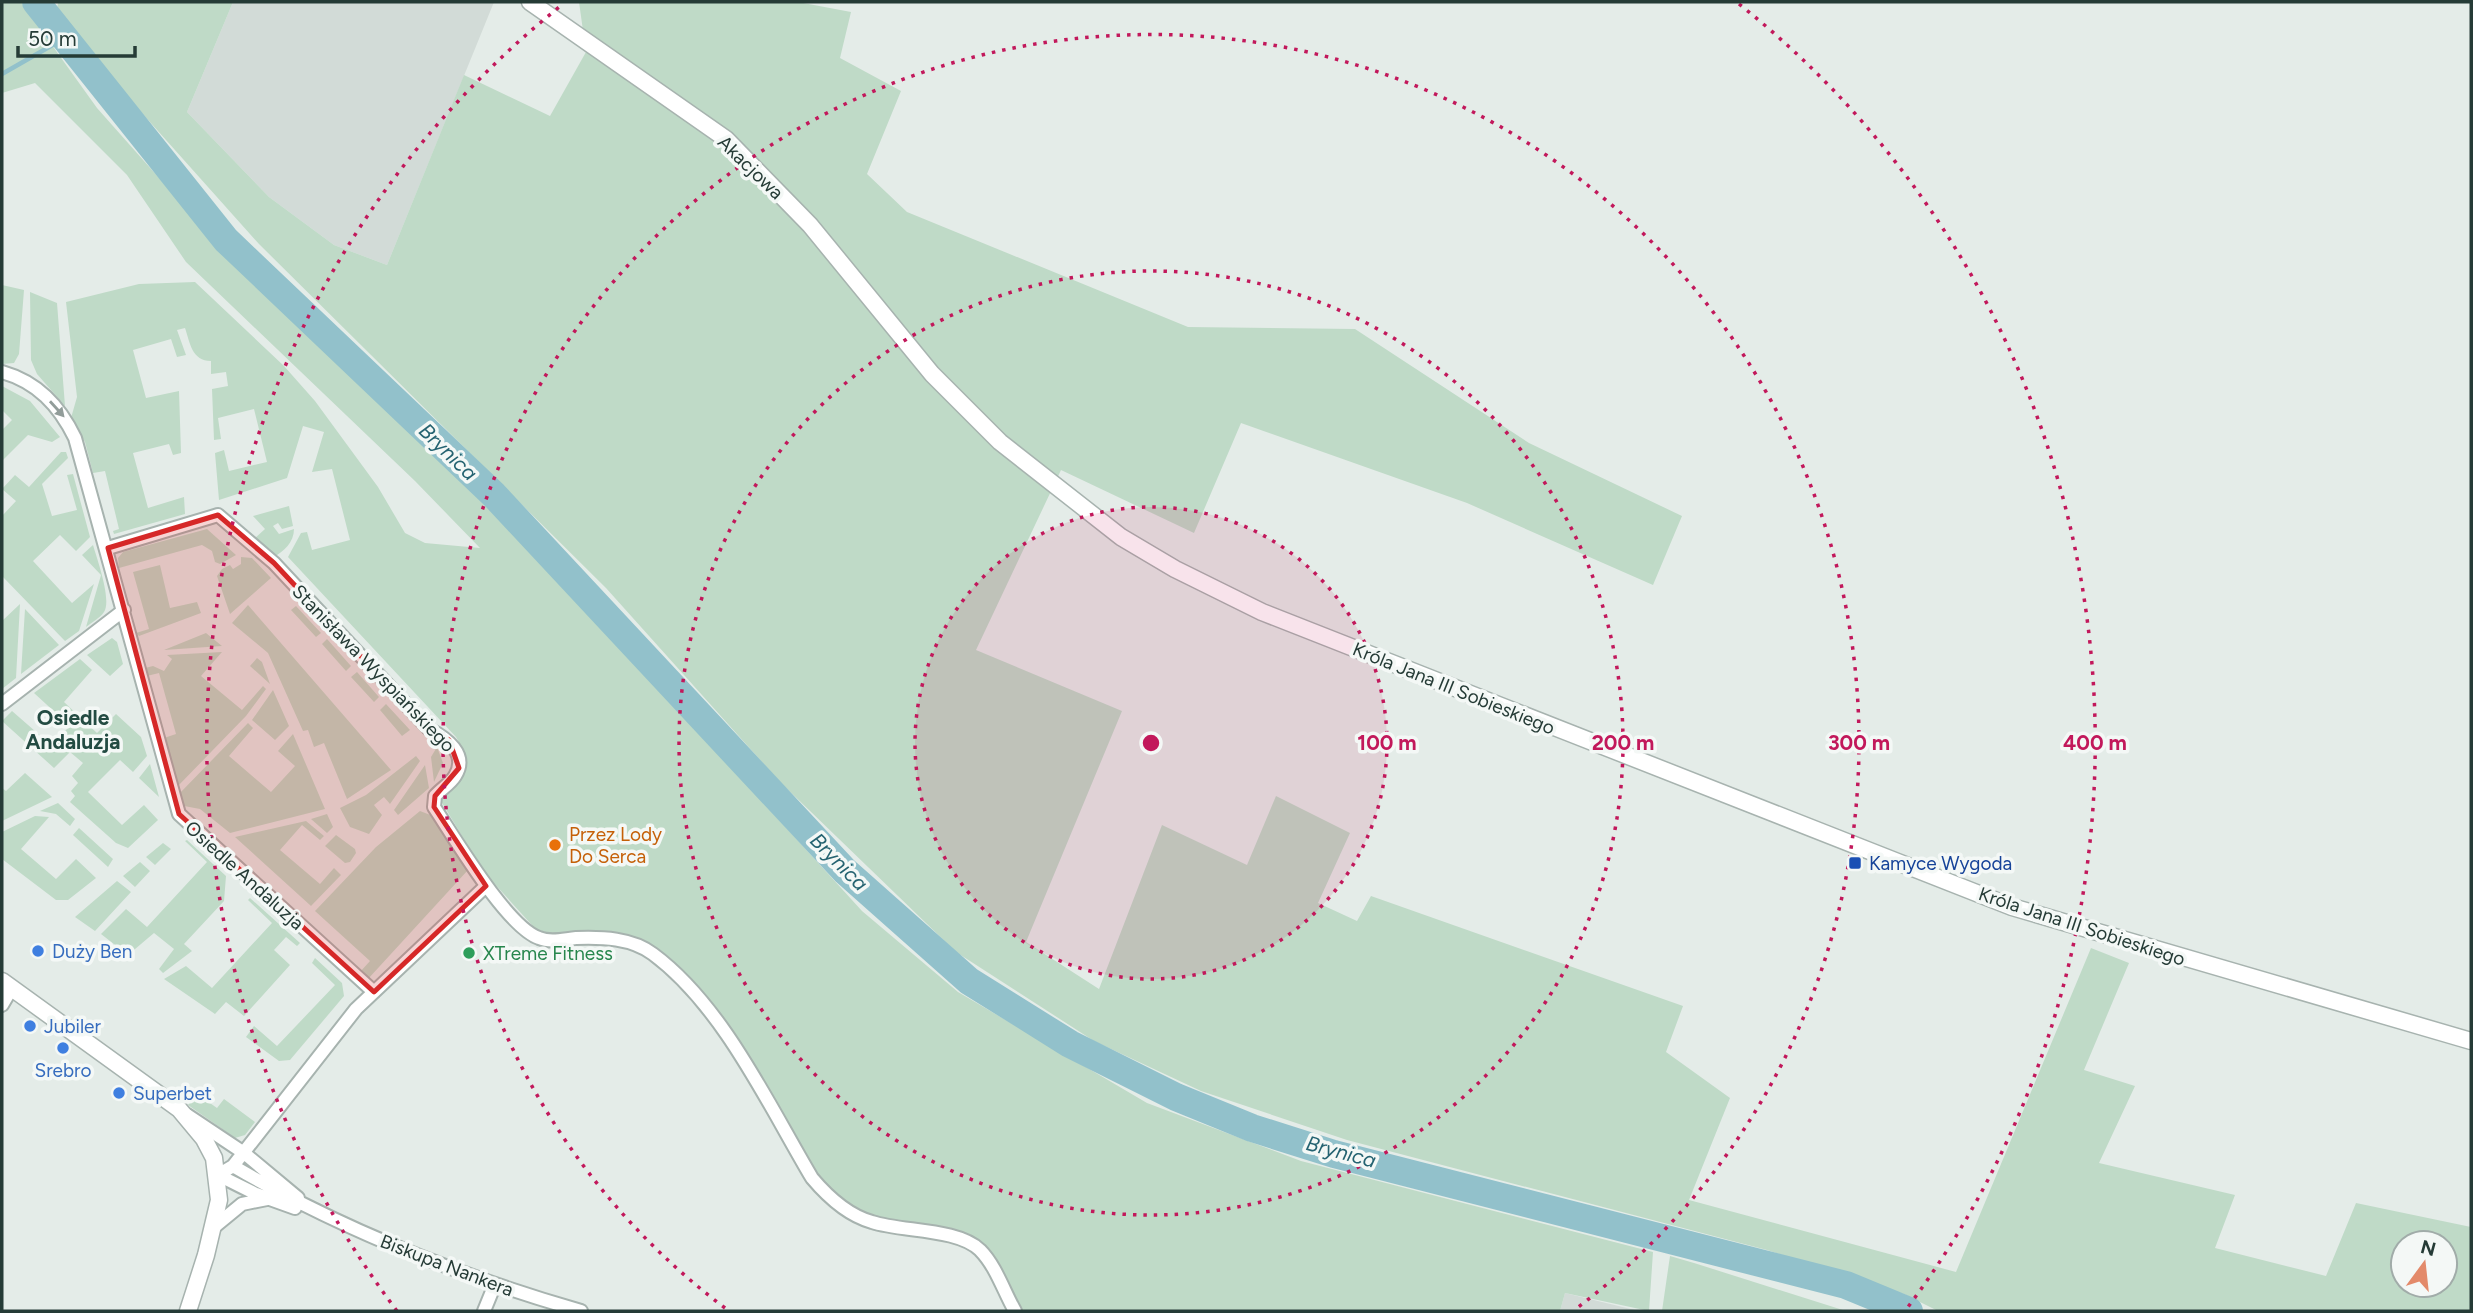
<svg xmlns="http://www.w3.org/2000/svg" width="2473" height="1313" viewBox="0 0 2473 1313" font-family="Figtree,sans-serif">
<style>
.built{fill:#d2dbd7}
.green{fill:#bfdac7;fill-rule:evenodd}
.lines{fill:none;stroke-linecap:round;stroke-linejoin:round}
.stream{stroke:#92c1cb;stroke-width:4.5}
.river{stroke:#92c1cb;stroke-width:28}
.minor-casing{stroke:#a7b3af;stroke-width:16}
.tertiary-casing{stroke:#a7b3af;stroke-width:19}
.minor{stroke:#fff;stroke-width:12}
.tertiary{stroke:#fff;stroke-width:16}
.oneway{fill:#929d9a}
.marked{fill:#d62828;fill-opacity:0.2;stroke:#d62828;stroke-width:5;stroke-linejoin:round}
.ring{fill:none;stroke:#c2185b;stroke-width:3.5;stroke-dasharray:3.5 7}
.food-dot{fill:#e8710a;stroke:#f4f8f6;stroke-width:2.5}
.transit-dot{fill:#1a4fb4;stroke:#f4f8f6;stroke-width:2.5}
.shop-dot{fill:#3f7fe0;stroke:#f4f8f6;stroke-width:2.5}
.leisure-dot{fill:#2e9e5b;stroke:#f4f8f6;stroke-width:2.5}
.labels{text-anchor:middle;stroke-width:7;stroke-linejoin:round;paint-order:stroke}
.street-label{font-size:19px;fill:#253b36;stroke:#f4f8f6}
.food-label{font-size:19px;fill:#c56008;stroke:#f4f8f6;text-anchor:start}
.transit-label{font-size:19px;fill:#164399;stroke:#f4f8f6;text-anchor:start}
.shop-label{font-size:19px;fill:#366cbe;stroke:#f4f8f6;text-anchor:start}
.leisure-label{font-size:19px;fill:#27864d;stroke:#f4f8f6;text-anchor:start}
.water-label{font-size:21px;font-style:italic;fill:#256371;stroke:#f4f8f6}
.neighbourhood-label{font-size:21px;font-weight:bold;fill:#234b42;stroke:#f4f8f6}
.centre{fill:#c2185b;stroke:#f4f8f6;stroke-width:3.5}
.ring-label{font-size:21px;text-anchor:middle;font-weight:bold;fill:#c2185b;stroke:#f4f8f6;stroke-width:7;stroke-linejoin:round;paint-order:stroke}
</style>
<rect width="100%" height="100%" fill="#e4ece8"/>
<path class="built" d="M233,2H494L387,265L334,245L269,197L187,112Z
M1565,1293L1639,1311H1560Z"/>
<path class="green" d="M2,2H21L97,108L222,249L520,536L862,911L958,992L1147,1103L1301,1161L1653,1252L1649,1311L1565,1293L1560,1311H1020L982,1246L854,1210L818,1179L723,1023L648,945L540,934L483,871L441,801L465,772L464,751L456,737L288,557L301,533L307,532L312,550L350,540L332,469L312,472L324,432L303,426L287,478L219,500L215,453L224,450L229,471L267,462L254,409L218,418L221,439L214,440L212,389L228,386L226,372L211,374V361C192,361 190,343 185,328L177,330L186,355L177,357L171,339L133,350L146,398L179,391L181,453L173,455L169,444L133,453L148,508L184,497L185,514L114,534L113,531L119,529L105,471L93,473L85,442L71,418L77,397L66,302L139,284L195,282L284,366L315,401L378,487L405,533L425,543L480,548L415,481L186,262L127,175L35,83L2,93Z
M58,2H233L187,112L269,197L334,245L387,265L464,75L550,116L586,52L579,2H798L851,12L840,58L901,91L867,174L907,212L1188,327L1355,329L1529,443L1682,516L1653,585L1467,503L1241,423L1194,533L1061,470L976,650L1122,711L1026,942L1099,989L1162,825L1247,865L1276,796L1350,833L1318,903L1357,921L1371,896L1683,1006L1666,1052L1730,1098L1689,1200L1956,1272L2091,948L2129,963L2084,1070L2135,1086L2099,1163L2235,1195L2215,1248L2326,1276L2356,1203L2471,1227V1311H1938L1904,1294L1767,1250L1347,1140L1201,1091L1094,1041L956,952L780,782L606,588L259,244L116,84L57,10ZM2403,1243H2445V1285H2403Z
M2,285L24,290L19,354L14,363L2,364Z
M30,292L57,303L65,406L37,374L31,360Z
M2,386L30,401L60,437L52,442L28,435L2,461V430L12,420L2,410Z
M61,452H66L68,458L42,484L52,516L77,510L67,475L73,474L90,537L76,551L60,535L33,561L72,603L94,584L79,631L65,641L2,576V516L16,501L2,489L15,475L29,487Z
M289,506L293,526L282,529L278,523L273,526L279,534L294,529C294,542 284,552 273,557L253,540L265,529L253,516Z
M207,529L236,555L220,564L215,562L212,551L202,545L119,568L118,558L123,552Z
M93,545C97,559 112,600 104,612C100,618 92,622 86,627L101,575L82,555Z
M241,557L252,558L271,578L230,614L217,576L222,569L230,565L233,569L241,564Z
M160,565L170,608L197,602L201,613L139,636L136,633L149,629L133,572Z
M20,604L16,678L2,689V621Z
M248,605L391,770L347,799L324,743L314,747L308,730L303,731L268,653L232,623Z
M296,606L321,633L316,637L291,610Z
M25,609L59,645L21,674Z
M206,633L222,646L164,650Z
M112,638L117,642L123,664L110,676L87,655Z
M327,639L351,666L346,671L322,644Z
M222,652L201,676L242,710L263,686L266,689L246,716L177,787L164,738L176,734L159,673L147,676L145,668L153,666L164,671L172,659L167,655Z
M257,658L262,662L270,684L250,666Z
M80,659L92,670L64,702L97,733L116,714L141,737L147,756L133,772L120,760L88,792L122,825L144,805L158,820L128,848L116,843L70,802L75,796L71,791L78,783L72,776L83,763L70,752L54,768L2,721L12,711L51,745L70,726L34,693Z
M357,672L379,697L374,702L351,677Z
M273,690L289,726L275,740L252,720Z
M386,704L410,730L402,736L380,710Z
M248,723L253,728L229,756L271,792L295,766L278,751L293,734L325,809L230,833L200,809L184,806L179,794Z
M437,747L443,763L434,782L431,757Z
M416,756L420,761L390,804L384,797L374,805L382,815L369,834L350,827L340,808L366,795Z
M150,764L159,797L139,778Z
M425,765L429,788L398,815L394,810Z
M25,773L52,797L2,821V788L6,791Z
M58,803L75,819L70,826L56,814L40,811Z
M420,811L433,816L468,870L368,979L360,972L370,961L315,911L376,847Z
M327,814L333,827L327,833L311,819Z
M35,816L49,817L21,849L56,879L76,859L96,878L68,900H56L2,859V832Z
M306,821L324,836L320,840L302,825L280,850L320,884L334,868L341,875L311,906L235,837Z
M79,828L113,859L108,867L73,835Z
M336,835L355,849L356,853L350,862L345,863L325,846Z
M187,840L226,876L224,901L184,944L192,951L163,973L159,969L174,949L154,933L128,955L101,934L126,909L147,927L207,862L185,841Z
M163,843L171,849L155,865L146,857Z
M140,862L150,871L135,887L123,876Z
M117,881L131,892L95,931L75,917Z
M250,898L300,943L297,946L286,937L274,950L290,965L244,1016L226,1002L215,1014L164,979L186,966L212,988L272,923L248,900Z
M315,958L342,983L344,996L290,1060L279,1061L246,1037L254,1026L277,1046L335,985L312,963Z
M197,1094L217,1108L224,1099L255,1122L245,1135L235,1138L188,1105Z
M1670,1256L1694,1263L1846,1311H1662Z"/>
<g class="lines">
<path class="stream" d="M2,74L63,39"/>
<path class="river" d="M36,2L226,240L494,495L845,871L969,981L1070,1044L1176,1097L1252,1128L1334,1154L1846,1285L1909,1311"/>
<defs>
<path id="minor" d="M2,372C37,382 59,405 75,438L179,814L374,992
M108,548L218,515L274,563L429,729C446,738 469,754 455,776C450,784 441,789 435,796L434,807C454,837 507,927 539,938C551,943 564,939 576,938C602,937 632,938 653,954C723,1006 768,1104 812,1178C828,1197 847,1215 872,1222C902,1232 957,1228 980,1250C996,1266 1004,1292 1015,1311
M2,704L124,610
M2,1005L12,988
M187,1115L244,1153L298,1198
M233,1166C342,1230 460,1276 581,1311
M218,1175L233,1166L356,1009L486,886
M218,1175L256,1194L295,1208
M214,1227L242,1204L267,1199
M484,1311L495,1284"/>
<path id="tertiary" d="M530,2L726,139L810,225L932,374L1000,442L1121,537L1175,569L1262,612L2012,907L2471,1041
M2,981L179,1109L204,1139L214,1158L219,1200L206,1255L188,1311"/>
</defs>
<use href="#minor" class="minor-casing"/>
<use href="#tertiary" class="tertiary-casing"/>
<use href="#minor" class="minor"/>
<use href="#tertiary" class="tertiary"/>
</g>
<defs><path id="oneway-solid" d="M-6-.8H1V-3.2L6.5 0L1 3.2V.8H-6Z" transform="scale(1.75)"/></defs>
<use class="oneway" href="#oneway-solid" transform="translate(57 409) rotate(48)"/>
<path class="marked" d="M218,515L274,563L429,729L449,740L459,768L435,796L434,807L486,886L374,992L179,814L108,548Z"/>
<circle cx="1151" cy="743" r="236" fill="#c2185b" fill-opacity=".12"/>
<g class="ring">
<circle cx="1151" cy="743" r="236"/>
<circle cx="1151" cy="743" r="472"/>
<path d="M725 1308A708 708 0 1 1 1577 1308"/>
<path d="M397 1311A944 944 0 0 1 563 4M1739 4A944 944 0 0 1 1905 1311"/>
</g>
<circle class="food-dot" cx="555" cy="845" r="7"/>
<rect class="transit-dot" x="1848" y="856" width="14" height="14" rx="3.5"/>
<g class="shop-dot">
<circle cx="38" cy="951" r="7"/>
<circle cx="30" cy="1026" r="7"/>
<circle cx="63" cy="1048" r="7"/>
<circle cx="119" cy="1093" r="7"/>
</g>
<circle class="leisure-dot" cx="469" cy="953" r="7"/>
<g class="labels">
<g class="street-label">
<text transform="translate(751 167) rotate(44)" y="7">Akacjowa</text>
<text transform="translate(374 668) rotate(46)" y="7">Stanisława Wyspiańskiego</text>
<text transform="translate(1454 688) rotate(22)" y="7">Króla Jana III Sobieskiego</text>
<text transform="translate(245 875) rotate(42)" y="7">Osiedle Andaluzja</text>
<text transform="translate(2082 926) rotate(18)" y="7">Króla Jana III Sobieskiego</text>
<text transform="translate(447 1265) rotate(21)" y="7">Biskupa Nankera</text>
</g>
<g class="food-label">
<text x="569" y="841">Przez Lody<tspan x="569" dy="22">Do Serca</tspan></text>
</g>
<g class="transit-label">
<text x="1869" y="870">Kamyce Wygoda</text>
</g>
<g class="shop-label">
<text x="52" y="958">Duży Ben</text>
<text x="44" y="1033">Jubiler</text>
<text x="63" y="1077" text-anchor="middle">Srebro</text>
<text x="133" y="1100">Superbet</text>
</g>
<g class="leisure-label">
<text x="483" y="960">XTreme Fitness</text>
</g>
<g class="water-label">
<text transform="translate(448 452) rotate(44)" y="7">Brynica</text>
<text transform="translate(839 862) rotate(45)" y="7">Brynica</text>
<text transform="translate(1341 1152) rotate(15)" y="7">Brynica</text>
</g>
<g class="neighbourhood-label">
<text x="73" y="725">Osiedle<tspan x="73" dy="24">Andaluzja</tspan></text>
</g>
</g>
<circle cx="1151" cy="743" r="10" class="centre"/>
<g class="ring-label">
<text x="1387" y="750">100 m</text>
<text x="1623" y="750">200 m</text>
<text x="1859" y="750">300 m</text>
<text x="2095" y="750">400 m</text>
</g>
<rect width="2473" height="1313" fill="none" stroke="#253b36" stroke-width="7"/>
<g transform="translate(2424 1264) rotate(15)"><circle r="33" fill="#f4f8f6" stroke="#a1aca9" stroke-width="2"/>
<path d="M0-5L12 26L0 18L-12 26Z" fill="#e38a6a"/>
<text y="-10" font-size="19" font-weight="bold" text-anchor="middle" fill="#253b36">N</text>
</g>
<path d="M18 46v10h117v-10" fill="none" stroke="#253b36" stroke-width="3.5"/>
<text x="28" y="46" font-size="21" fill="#253b36" stroke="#f4f8f6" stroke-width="5" paint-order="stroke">50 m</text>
</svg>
